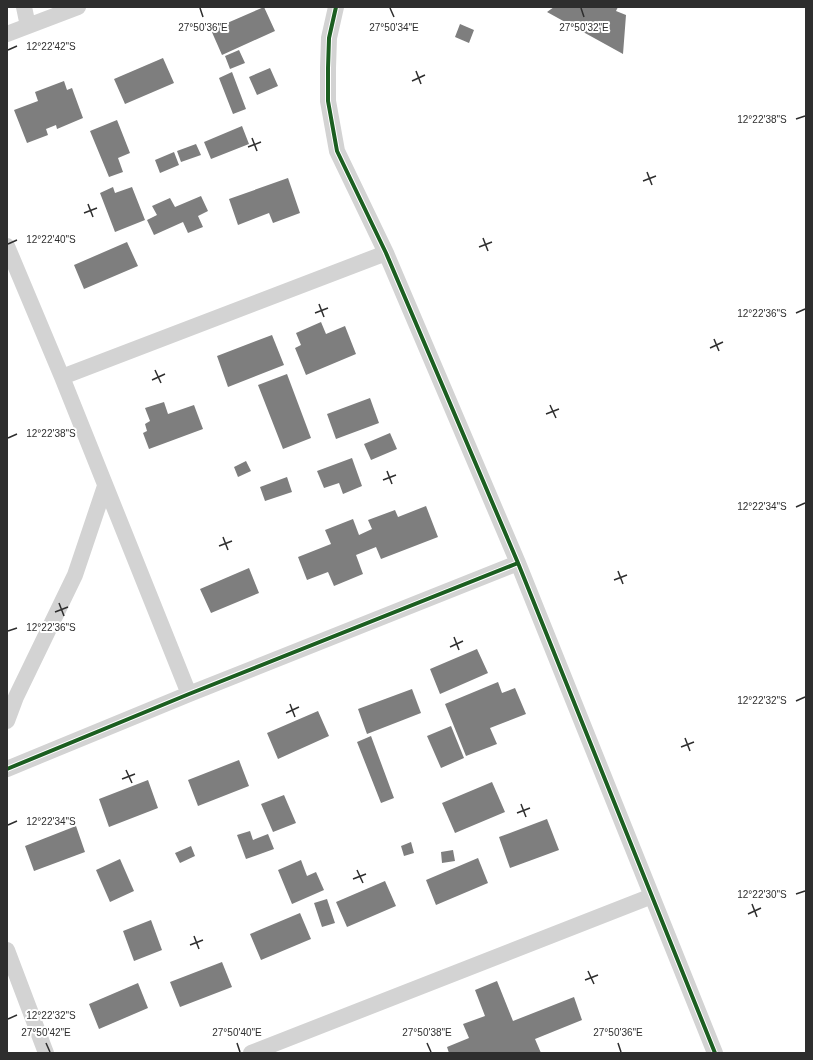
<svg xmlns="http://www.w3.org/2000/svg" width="813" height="1060" viewBox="0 0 813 1060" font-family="Arial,sans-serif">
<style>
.building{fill:#7e7e7e}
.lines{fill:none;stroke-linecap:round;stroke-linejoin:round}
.minor{stroke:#d3d3d3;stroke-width:16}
.cycleway-casing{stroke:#fff;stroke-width:6}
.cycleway{stroke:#1b5e20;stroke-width:4}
.ticks{fill:none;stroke:#2e2e2e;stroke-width:1.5}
.ticks-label{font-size:10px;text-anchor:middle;fill:#2e2e2e;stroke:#fff;stroke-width:4;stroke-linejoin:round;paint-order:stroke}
</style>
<rect width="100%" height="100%" fill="#fff"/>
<path class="building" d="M264,7L275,31L222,55L211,30Z
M554,7H618L616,11L626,15L623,54L547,12Z
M460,24L474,30L469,43L455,37Z
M239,50L245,63L230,69L225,56Z
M163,58L174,83L125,104L114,79Z
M270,68L278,86L257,95L249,77Z
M232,72L246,109L233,114L219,78Z
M64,81L67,90L72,88L83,118L57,129L56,125L46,129L48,135L27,143L14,110L38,101L35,92Z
M117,120L130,153L118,158L123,172L109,177L90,131Z
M242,126L249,144L211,159L204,142Z
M196,144L201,155L181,162L177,151Z
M174,152L179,165L160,173L155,160Z
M288,178L300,213L273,223L269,213L238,225L229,199Z
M113,187L115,193L132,187L145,220L115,232L100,193Z
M201,196L208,211L198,216L203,227L188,233L183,222L154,235L147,220L157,215L152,206L170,198L175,207Z
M127,242L138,266L84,289L74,265Z
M321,322L326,334L345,326L356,354L306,375L295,348L301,345L296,333Z
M272,335L284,365L228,387L217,356Z
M287,374L311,438L283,449L258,385Z
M370,398L379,423L336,439L327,414Z
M164,402L168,414L194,405L203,429L149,449L143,433L147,431L145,424L150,421L145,408Z
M390,433L397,449L371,460L364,444Z
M352,458L362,486L343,494L339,483L324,488L317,471Z
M246,461L251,471L238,477L234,467Z
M287,477L292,492L265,501L260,487Z
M426,506L438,537L381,559L376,547L356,555L363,574L334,586L328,572L307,580L298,557L331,544L325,530L353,519L359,535L372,529L368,520L395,510L398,517Z
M249,568L259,593L211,613L200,589Z
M477,649L488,673L440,694L430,669Z
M498,682L502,693L515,688L526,714L490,728L497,744L466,756L445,704Z
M412,689L421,713L367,734L358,709Z
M318,711L329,736L278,759L267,733Z
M451,726L464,758L441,768L427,736Z
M371,736L394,798L381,803L357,742Z
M239,760L249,786L198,806L188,780Z
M148,780L158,808L109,827L99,799Z
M492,782L505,812L455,833L442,803Z
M284,795L296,823L273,832L261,804Z
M547,819L559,850L510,868L499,837Z
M76,826L85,852L34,871L25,846Z
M250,831L253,840L268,834L274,849L246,859L237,835Z
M411,842L414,853L404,856L401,846Z
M191,846L195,856L180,863L175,853Z
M453,850L455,861L442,863L441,852Z
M478,858L488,883L436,905L426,880Z
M120,859L134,891L110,902L96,870Z
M301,860L307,876L316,872L324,890L292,904L278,870Z
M385,881L396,906L347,927L336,902Z
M327,899L335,923L322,927L314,903Z
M300,913L311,939L261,960L250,934Z
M151,920L162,950L134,961L123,931Z
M222,962L232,987L180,1007L170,982Z
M497,981L513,1021L574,997L582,1020L535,1039L541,1053H449L447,1047L469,1038L463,1024L485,1016L475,990Z
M138,983L148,1008L99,1029L89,1004Z"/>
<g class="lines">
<path class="minor" d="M24,7L28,26
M336,7L329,38L328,68V101L337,151L386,253L518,563L715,1053
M7,34L78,7
M7,246L62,377L189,694
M62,377L386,253
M7,721L16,697L75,575L105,486
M7,769L189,694L518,563
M7,950L46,1053
M251,1053L652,896"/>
<defs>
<path id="cycleway" d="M336,7L329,38L328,68V101L337,151L386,253L518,563L715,1053
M7,769L189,694L518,563"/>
</defs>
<use href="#cycleway" class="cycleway-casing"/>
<use href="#cycleway" class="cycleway"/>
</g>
<path class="ticks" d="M200,8L203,17M390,8L394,17M581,8L584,17M8,50L17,46M416,71L421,84M412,81L425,75M796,119L805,116M252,138L257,151M248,147L261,142M647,172L652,185M643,181L656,176M88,204L93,217M84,213L97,208M483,238L488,251M8,244L17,240M479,247L492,242M319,304L324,317M315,313L328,308M796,313L805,309M714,339L719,351M710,348L723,342M155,370L161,383M152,380L165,374M550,405L556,418M546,414L559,409M8,438L17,434M387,471L392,484M383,480L396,475M796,507L805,503M223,537L228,550M219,546L232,541M618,571L623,584M614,580L627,575M59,603L64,616M55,612L68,607M8,631L17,628M454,637L459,650M450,647L463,641M796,701L805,697M290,704L295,717M286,713L299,707M685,738L690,751M681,747L694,742M126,770L132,783M122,779L135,774M521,804L526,817M517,813L530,808M8,825L17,821M357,870L363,883M353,879L366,874M796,894L805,891M752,904L757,917M748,914L761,908M194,936L199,949M190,945L203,940M588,971L594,984M585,980L598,975M8,1019L17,1015M46,1043L50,1052M237,1043L240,1052M427,1043L431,1052M618,1043L621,1052"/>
<g class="ticks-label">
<text x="203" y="31">27°50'36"E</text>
<text x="394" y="31">27°50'34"E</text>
<text x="584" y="31">27°50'32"E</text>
<text x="51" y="50">12°22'42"S</text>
<text x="762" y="123">12°22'38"S</text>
<text x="51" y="243">12°22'40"S</text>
<text x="762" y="317">12°22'36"S</text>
<text x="51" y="437">12°22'38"S</text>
<text x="762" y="510">12°22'34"S</text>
<text x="51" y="631">12°22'36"S</text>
<text x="762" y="704">12°22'32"S</text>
<text x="51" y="825">12°22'34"S</text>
<text x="762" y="898">12°22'30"S</text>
<text x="51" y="1019">12°22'32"S</text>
<text x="46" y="1036">27°50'42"E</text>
<text x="237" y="1036">27°50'40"E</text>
<text x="427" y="1036">27°50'38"E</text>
<text x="618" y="1036">27°50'36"E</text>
</g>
<rect width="813" height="1060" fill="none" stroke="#2e2e2e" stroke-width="16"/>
</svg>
